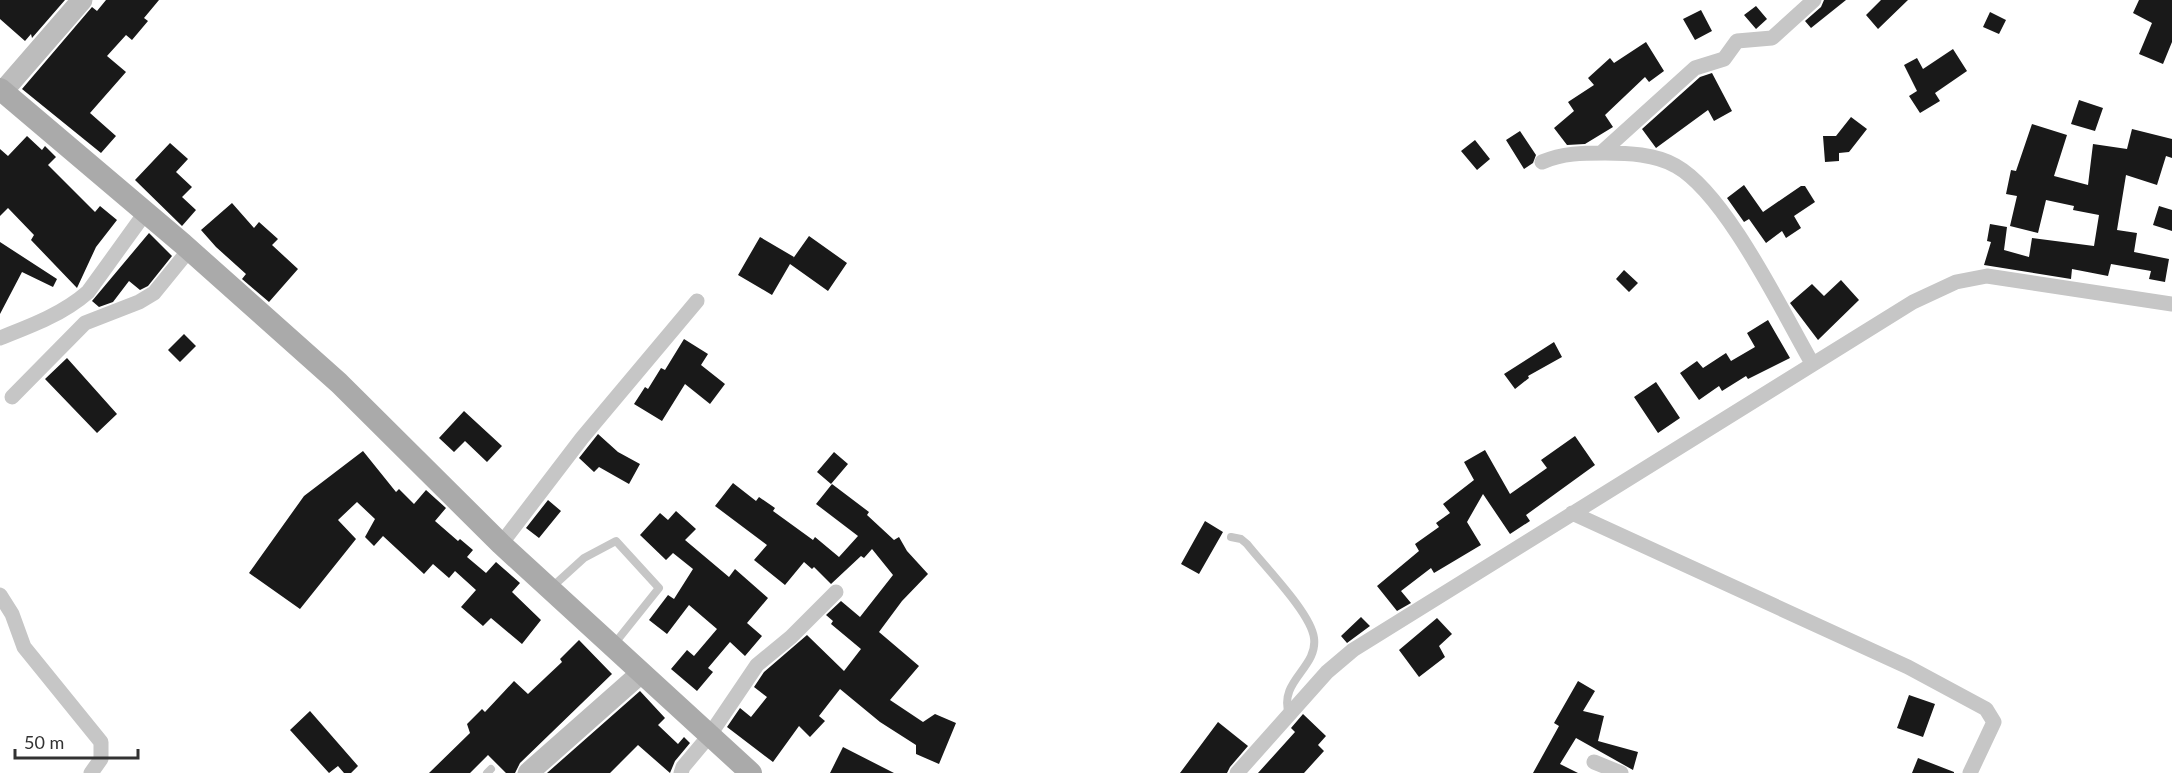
<svg xmlns="http://www.w3.org/2000/svg" width="2172" height="773" viewBox="0 0 2172 773" font-family="Lato,sans-serif">
<style>
.building{fill:#191919}
.lines{fill:none;stroke-linecap:round;stroke-linejoin:round}
.lane{stroke:#c6c6c6;stroke-width:8}
.street{stroke:#c6c6c6;stroke-width:15}
.secondary{stroke:#bcbcbc;stroke-width:21}
.primary{stroke:#aaa;stroke-width:22}
</style>
<rect width="100%" height="100%" fill="#fff"/>
<path class="building" d="M0,0H65L32,38L31,34L25,41L0,19Z
M106,0H159L144,18L148,21L132,40L126,35L107,56L126,72L90,113L116,136L101,153L22,89L92,7L97,11Z
M1824,0H1846L1811,28L1805,21L1821,7Z
M1881,0H1908L1878,29L1866,15Z
M2139,0H2172V42L2163,64L2139,54L2152,23L2133,13Z
M1756,6L1767,19L1756,29L1744,15Z
M1701,10L1712,31L1695,40L1683,19Z
M1990,12L2006,20L1999,34L1983,27Z
M1646,42L1664,71L1649,82L1645,77L1605,115L1613,127L1585,144L1567,145L1554,128L1574,111L1568,102L1594,85L1588,78L1610,58L1614,63Z
M1953,49L1967,71L1935,93L1940,101L1920,113L1909,96L1917,91L1904,65L1917,58L1923,69Z
M1712,73L1732,111L1714,121L1708,110L1656,148L1642,129L1700,77Z
M2079,100L2103,108L2095,131L2071,124Z
M1851,117L1867,129L1849,152L1839,153V161L1825,162L1823,136H1836Z
M2032,124L2067,135L2054,176L2088,185L2093,144L2127,149L2132,129L2172,139V158L2166,156L2157,185L2126,175L2117,230L2137,233L2134,252L2169,259L2165,282L2149,279L2151,271L2111,264L2108,276L2072,269L2071,279L1984,265L1991,242L1987,241L1990,224L2007,227L2004,250L2029,257L2032,238L2094,246L2099,215L2073,210L2074,206L2046,200L2038,233L2010,226L2017,196L2006,194L2011,170L2016,171Z
M1520,131L1536,155L1533,163L1524,169L1506,140Z
M27,136L42,150L45,146L56,157L48,165L95,212L100,206L117,220L96,247L77,288L31,240L34,235L8,208L0,216V149L8,156Z
M1475,140L1490,159L1477,170L1461,151Z
M170,143L188,159L176,172L192,187L182,197L196,210L182,226L135,180Z
M1744,185L1763,212L1801,186H1805L1815,202L1794,216L1801,228L1786,238L1782,231L1766,243L1749,219L1744,222L1727,198Z
M232,203L254,228L259,222L278,239L272,245L298,269L269,302L242,279L246,274L216,247L201,230Z
M2159,206L2172,210V231L2153,225Z
M149,233L172,256L148,286L140,290L129,281L113,302L99,307L92,301Z
M809,236L847,263L828,291L790,264L772,295L738,275L760,237L794,257L792,260Z
M0,242L57,279L53,287L22,272L0,314Z
M1624,270L1638,283L1629,292L1616,279Z
M1841,280L1859,300L1818,340L1790,303L1812,284L1824,296Z
M1768,320L1790,358L1748,379L1746,376L1722,391L1719,386L1699,400L1680,373L1697,361L1703,368L1726,353L1731,361L1755,347L1747,333Z
M184,334L196,346L180,362L168,350Z
M684,339L708,354L701,365L725,384L710,404L685,384L662,421L634,404L645,387L648,389L661,368L665,370Z
M1554,342L1562,357L1528,376L1529,378L1515,389L1504,374Z
M67,358L117,414L97,433L45,379Z
M1656,382L1680,418L1658,433L1634,397Z
M464,411L502,446L487,462L465,441L454,452L439,438Z
M598,434L618,452L640,464L629,484L599,467L594,472L579,458Z
M1575,436L1595,465L1526,515L1530,521L1510,534L1483,494L1467,522L1481,545L1434,573L1431,568L1401,591L1411,603L1397,611L1377,586L1419,551L1415,544L1439,527L1436,523L1450,513L1443,504L1474,480L1464,462L1485,450L1510,494L1547,468L1541,460Z
M363,451L396,492L399,489L414,504L426,490L446,508L435,521L458,541L460,539L473,550L467,557L486,573L496,562L520,583L512,592L541,620L522,644L491,618L483,626L461,607L476,590L455,571L449,578L433,564L424,574L383,536L374,546L365,537L375,519L357,502L338,520L356,539L300,609L249,573L304,496Z
M834,452L848,464L831,484L817,472Z
M733,483L756,501L759,497L775,508L773,511L813,540L815,537L839,557L858,536L816,504L832,484L869,512L867,515L894,540L899,537L907,551L928,574L902,601L879,632L919,666L890,700L923,722L935,714L956,723L939,764L916,754V745L880,722L840,689L819,716L825,721L810,737L799,726L773,762L727,727L740,708L751,717L767,697L754,687L764,672L807,635L844,671L861,649L831,624L833,621L826,615L841,601L860,617L893,575L872,549L864,558L861,556L831,584L814,567L812,569L804,562L785,585L754,560L767,545L715,506Z
M548,500L561,511L539,538L526,528Z
M676,511L696,529L685,540L729,577L735,569L768,598L747,623L762,636L745,656L730,642L708,668L713,672L697,691L671,669L687,650L694,656L717,629L689,605L667,634L649,620L668,595L674,599L693,569L673,553L666,560L640,535L660,513L668,520Z
M1205,521L1223,532L1199,574L1181,564Z
M1361,617L1370,626L1347,643L1341,636Z
M1437,618L1452,634L1439,646L1445,657L1419,677L1399,650Z
M579,640L612,674L520,763L515,773H506L488,755L470,773H429L470,733L467,724L482,709L485,712L514,681L528,694L562,662L560,659Z
M1578,681L1595,691L1583,711L1604,716L1598,741L1638,752L1633,770L1576,738L1560,764L1578,773H1533L1559,726L1554,723Z
M640,691L665,718L658,725L678,744L684,737L690,743L675,761L670,773L638,745L610,773H547Z
M1909,695L1935,704L1923,737L1897,728Z
M310,711L358,766L351,773H344L338,766L329,773L290,730Z
M1303,714L1326,736L1318,745L1324,751L1304,773H1258L1295,732L1291,728Z
M1218,722L1248,746L1230,767L1227,773H1180Z
M843,747L894,773H830Z
M1918,758L1954,772V773H1912Z"/>
<g class="lines">
<path class="lane" d="M1231,537L1241,539L1247,544C1265,567 1311,613 1314,638C1318,668 1278,681 1289,714
M551,588L584,558L616,541L659,588L615,643
M487,773L491,769"/>
<path class="street" d="M1601,153L1695,68L1724,59L1737,41L1772,38L1814,0
M1542,162C1563,153 1583,153 1605,153C1627,153 1656,154 1676,166C1726,194 1782,311 1812,363
M0,338C31,326 63,314 88,292L145,213
M12,397L85,323L139,302L154,293L189,250
M1572,513L1908,667L1986,709L1994,722L1970,773
M501,544L582,438L697,301
M0,595L12,614L24,647L101,742V759L91,773
M1594,762L1621,773
M681,773L683,767L709,736L757,665L791,637L836,592
M1237,773L1327,672L1353,650L1913,302L1956,282L1987,276L2172,304"/>
<path class="secondary" d="M3,91L82,0
M528,773L640,674"/>
<path class="primary" d="M0,89L183,244L339,383L501,544L751,773"/>
</g>
<path d="M15 749v9h123v-9" fill="none" stroke="#323232" stroke-width="3"/>
<text x="24" y="749" font-size="18" fill="#323232" stroke="#ffffff" stroke-width="4.5" paint-order="stroke">50 m</text>
</svg>
